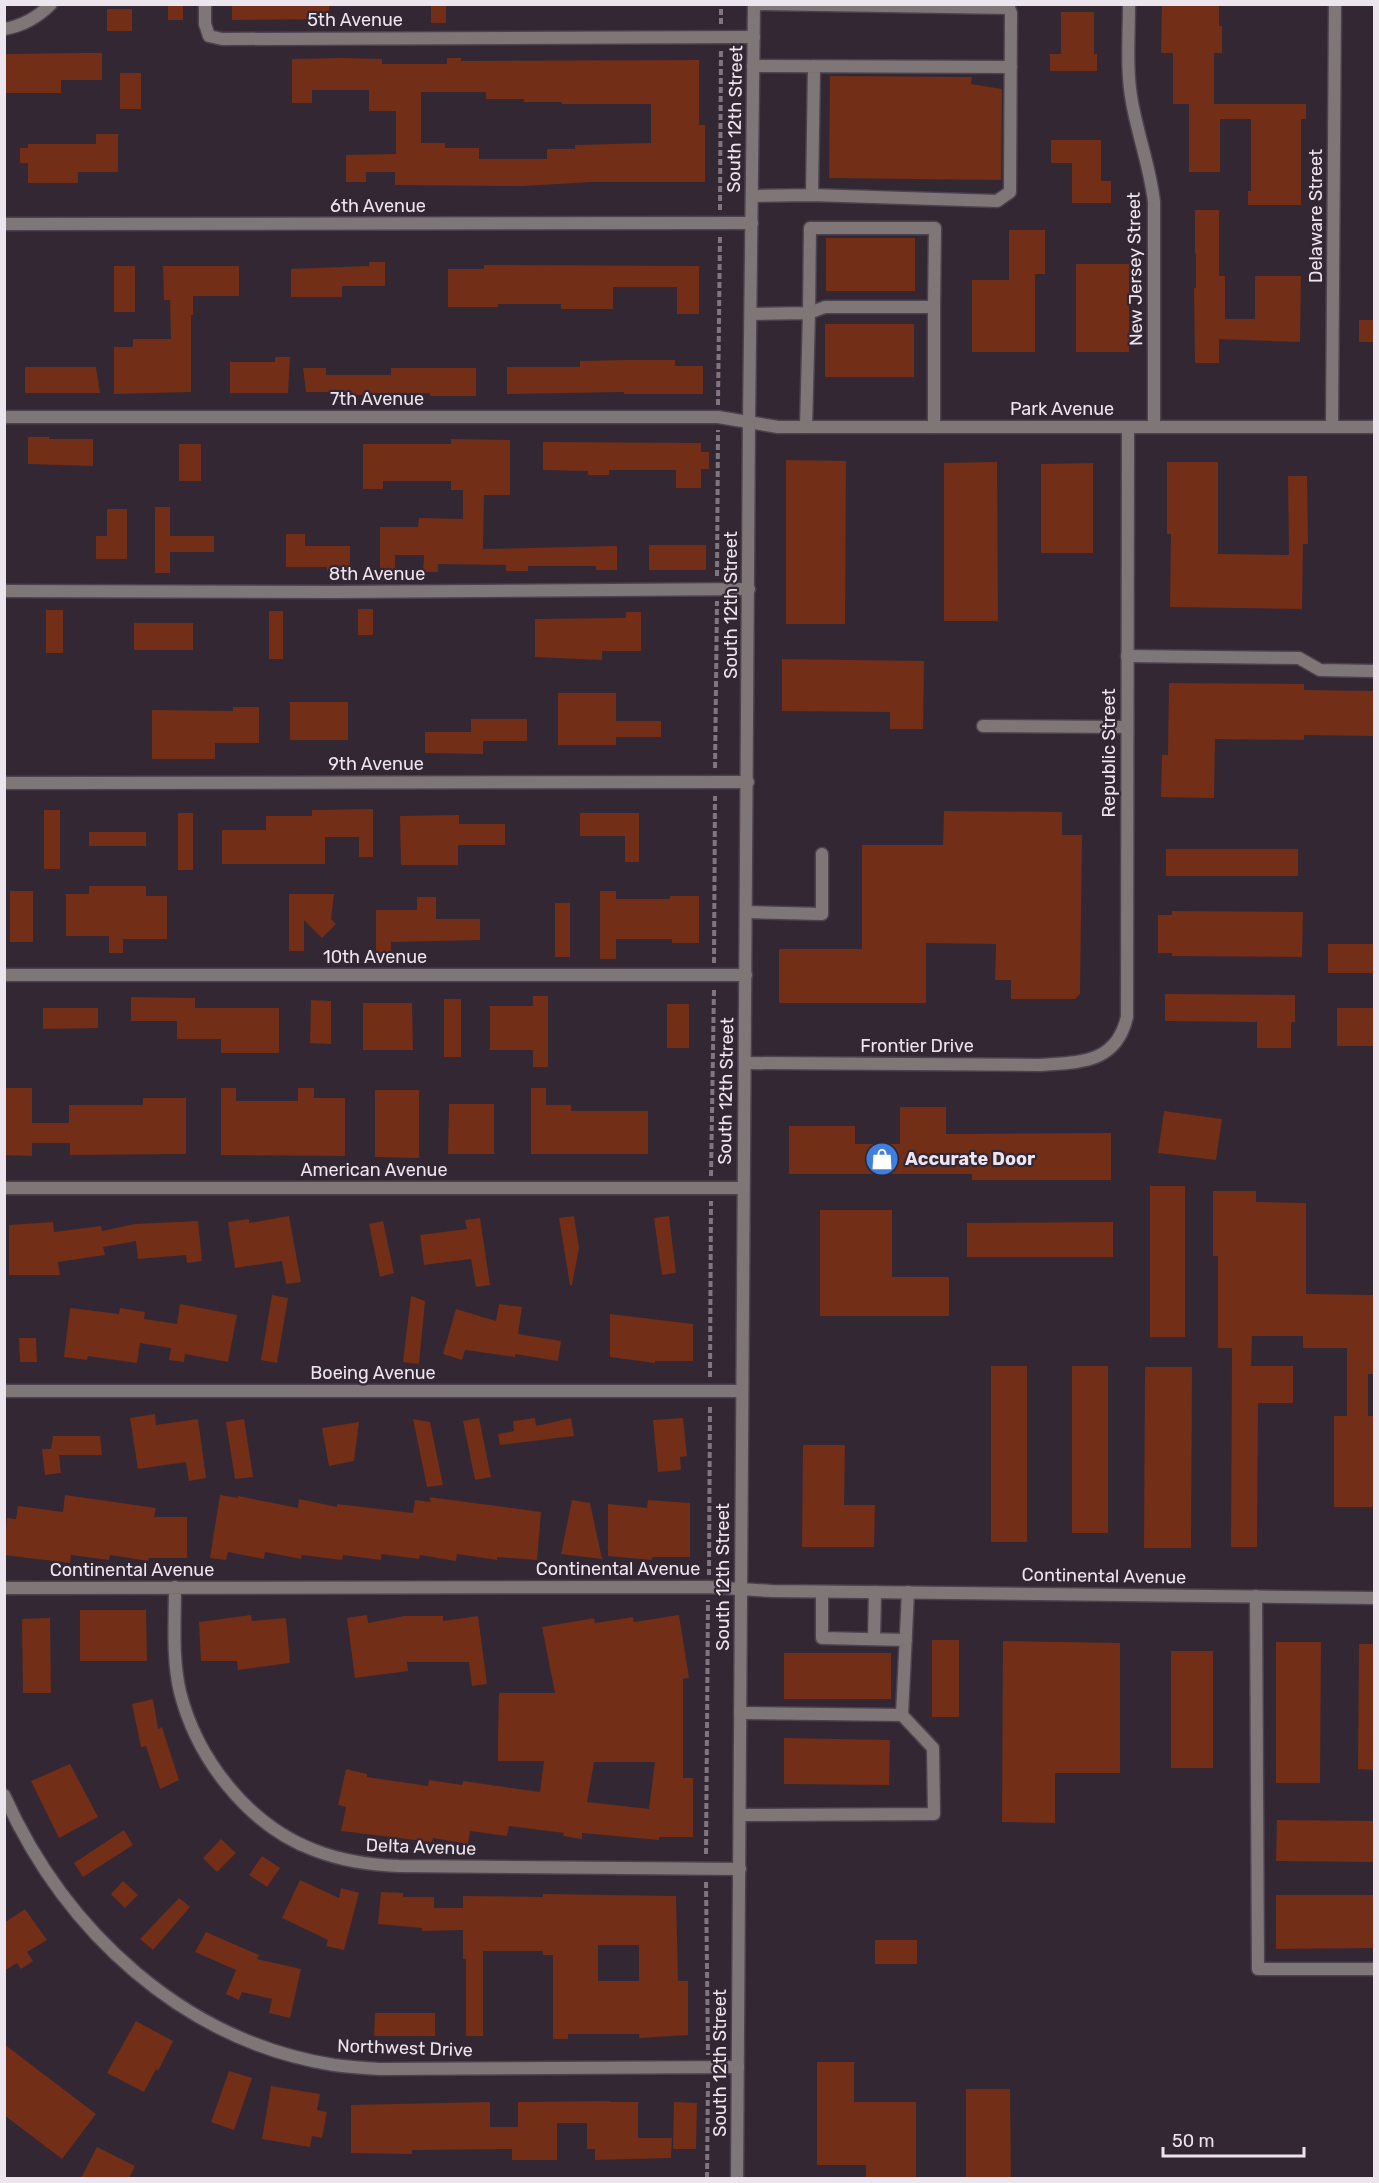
<svg xmlns="http://www.w3.org/2000/svg" width="1379" height="2183" viewBox="0 0 1379 2183" font-family="Rubik,sans-serif">
<style>
.building{fill:#722e17;fill-rule:evenodd}
.lines{fill:none;stroke-linecap:round;stroke-linejoin:round}
.service-casing{stroke:#4c424d;stroke-width:15}
.minor-casing{stroke:#4c424d;stroke-width:15}
.tertiary-casing{stroke:#4c424d;stroke-width:15}
.path{stroke:#807680;stroke-width:4;stroke-dasharray:6 3;stroke-linecap:butt}
.service{stroke:#7f7678;stroke-width:12}
.minor{stroke:#7f7678;stroke-width:12}
.tertiary{stroke:#7f7678;stroke-width:12}
.labels{text-anchor:middle;stroke-width:4.5;stroke-linejoin:round;paint-order:stroke}
.street-label{font-size:18px;fill:#ede5ed;stroke:#322733}
.poi-label{font-size:18px;font-weight:bold;fill:#ede5ed;stroke:#322733;text-anchor:start}
</style>
<rect width="100%" height="100%" fill="#322733"/>
<path class="building" d="M168,4H183V20H168Z
M232,4H329V19L232,20Z
M431,4H446V23H431Z
M1162,4H1219V26H1222V53H1214V104H1306V119H1301V205H1248V191H1251V119H1220V172H1189V104H1173V53H1161Z
M107,9H132V31H107Z
M1061,12H1094V54H1097V71H1050V54H1061Z
M80,53H102V80H61V93H4V54Z
M342,58L382,59V64H447V58H461V61L699,60V125H705V182H592L523,186L395,185V172H366V182H346V155L396,154V111H369V90H312V103H292V59ZM421,92H486V99H524V102H562V104H651V143L575,145V149H547V159H479V148H445V143H421Z
M120,73H141V109H120Z
M830,76L972,77L971,84L1002,89L1001,180L829,178Z
M96,134H118V172H78V183H28V163H20V148H28V144H96Z
M1051,140H1101V181H1111V203H1072V163H1051Z
M1195,210H1219V276H1225V319H1255V276H1301L1300,342L1219,339V363H1195L1194,288H1196V254H1195Z
M1009,230H1045V274H1035V352H972V280H1009Z
M826,238H915V291H826Z
M369,262H385V286H342V297H291V269L369,266Z
M1076,264H1129V352H1076Z
M484,265L699,266V314H677V287H613V309H561V304H498V307H448V269H484Z
M114,266H135V312H114Z
M163,266H239V296H193V315H191V392L114,394V347H133V339H171L170,300H164Z
M1359,320H1374V342H1359Z
M825,324H914V377H825Z
M275,357H290L288,393H230V362H275Z
M624,360H675V366H703V394H624V392L507,394V367H580V361Z
M25,367H96L100,393H25Z
M303,368H326V375H391V368H476V396H430V393H365V395H338V392H306Z
M28,437H49V439H93V466L28,464Z
M451,439L510,440V495H484L483,549L617,546V570H596V566H528V571H506V565L438,564V572H423L424,555H395V571H380V527H418L419,518L463,519V490H451V481H383V489H363V444H451Z
M543,442L701,443V452H709V469H701V488H676V470H609V475H588V471L543,470Z
M179,444H201V481H179Z
M786,460L846,461L845,624H786Z
M997,462L998,621H944V463Z
M1167,462H1218V554L1289,555L1288,476H1307L1308,544H1303L1302,609L1170,607L1171,534H1167Z
M1093,463V553H1041V464Z
M155,507H170V536H214V552H170V573H155Z
M107,509H127V559H96V536H107Z
M286,534H305V546H350V571H327V567H286Z
M649,545H706V570H649Z
M358,609H373V635H358Z
M46,610H63V653H46Z
M269,611H283V659H269Z
M626,612H641V651H602V660L535,657V619L626,618Z
M134,623H193V650H134Z
M782,659L924,661L923,729H890V712L782,711Z
M1169,683L1304,684V690L1374,691V736L1304,735V740L1215,739L1214,798L1161,797L1162,755H1168Z
M558,693H616V721H661V737H616V745H558Z
M290,702H348V740H290Z
M233,707H259V743H215V759H152V710L233,711Z
M471,719H527V741H483V754L425,753V732H471Z
M373,809V857H359V837H325V864H222V830H266V816H312V810Z
M44,810H60V869H44Z
M944,811L1062,812V835H1082L1080,994L1075,999H1011V980H995L996,944L926,943V1003H779V949H862V845H943Z
M178,813H193V870H178Z
M580,813H639V862H625V836H580Z
M459,815V824H505V845H458V865H401L400,816Z
M89,832H146V846H89Z
M1166,849H1298V876H1166Z
M89,886H146V896H167V939H123V953H109V936H66V894H89Z
M10,891H33V942H10Z
M600,891H616V899H670V896H699V943H672V939H616V959H600Z
M289,894H334L331,919L336,924L322,938L304,920V951H289Z
M417,897H436V919H480V940L391,942V957H376V910H417Z
M555,903H570V957H555Z
M1172,911L1303,912L1302,957L1172,956V953H1158V915H1172Z
M1328,944H1374V973H1328Z
M1165,994L1295,995V1022H1291V1048H1257V1022L1165,1021Z
M533,996H548V1067H533V1050H490V1006H533Z
M131,997L195,998V1008H279V1053H221V1039H177V1021H131Z
M444,999H461V1057H444Z
M311,1000L331,1001V1044L310,1043Z
M363,1003H412L413,1050H363Z
M667,1004H689V1048H667Z
M43,1008H98V1028L43,1029Z
M1337,1008H1374V1046H1337Z
M4,1088H32V1123H69V1105H143V1098H186V1154L70,1155V1143H32V1156L4,1155Z
M221,1088H236V1101H298V1088H314V1098H345V1156L221,1155Z
M531,1088H546V1105H571V1111H648V1154H531Z
M375,1090H419V1158L375,1157Z
M449,1104H494V1154H448Z
M900,1107H946V1134L1111,1133V1180H972V1174H789V1126H855V1144H900Z
M1164,1111L1222,1119L1216,1160L1158,1153Z
M1150,1186H1185V1337H1150Z
M1213,1191H1256V1202L1306,1203V1294L1374,1295V1374H1368V1416H1374V1507H1334V1416H1347V1348H1303V1336H1252L1251,1366H1293V1403H1258L1257,1547H1231L1232,1348H1218V1256H1213Z
M820,1210H892V1277H949V1316H820Z
M289,1216L301,1282L286,1284L282,1261L235,1268L228,1222L249,1219V1223Z
M574,1216L579,1248L572,1285H570L559,1218Z
M669,1216L676,1273L662,1275L654,1218Z
M480,1218L490,1285L476,1287L471,1259L424,1265L420,1235L467,1229L465,1220Z
M198,1221L202,1261L187,1263L186,1255L138,1259L136,1241L103,1247L105,1255L58,1262L60,1275H9V1225L53,1222L54,1232L101,1226L102,1231L135,1224Z
M383,1221L394,1273L380,1277L369,1224Z
M1113,1222V1257H967V1223Z
M272,1295L288,1298L277,1363L261,1360Z
M411,1296L425,1301L419,1364L403,1362Z
M180,1304L237,1315L228,1362L185,1354L184,1362L169,1360L171,1348L140,1343L137,1363L88,1356L87,1360L64,1357L70,1308L119,1314L120,1308L145,1312L144,1319L177,1324Z
M499,1304L522,1307L518,1334L561,1341L558,1361L515,1354V1357L465,1350L462,1360L443,1354L456,1309L496,1321Z
M610,1314L693,1324V1361H655V1363L610,1357Z
M19,1338H36L37,1362H20Z
M991,1366H1027V1542H991Z
M1072,1366H1108V1533H1072Z
M1145,1367H1192L1191,1548H1144Z
M155,1414L156,1425L198,1419L206,1478L189,1481L186,1462L138,1469L130,1418Z
M479,1418L491,1477L475,1480L463,1421Z
M535,1418L536,1426L571,1418L574,1436L500,1445L498,1434L514,1431L513,1421Z
M683,1418L687,1456L680,1457L681,1470L658,1472L653,1420Z
M244,1419L253,1477L235,1479L226,1422Z
M413,1419L430,1422L443,1485L427,1487Z
M359,1422L354,1461L329,1466L322,1428Z
M53,1436H100L102,1455H59L61,1473L45,1475L42,1449H51Z
M803,1445H845L844,1505H875L874,1547H802Z
M65,1495L156,1508L154,1517H187V1558H149L148,1561L110,1555L109,1560L71,1555L70,1563L4,1555L7,1518L16,1519L18,1506L63,1512Z
M220,1495L238,1498V1496L298,1508L299,1499L337,1507V1504L413,1513L415,1500L431,1502L429,1497L541,1512L537,1560L497,1557V1560L457,1554L456,1561L420,1555L419,1559L381,1554V1560L343,1555L342,1560L302,1555L301,1559L265,1552L264,1559L228,1552L226,1560L210,1558Z
M572,1500L590,1503L602,1559L561,1554Z
M648,1500L690,1503V1557H652V1560L608,1556V1504L647,1508Z
M80,1610H146L147,1661H80Z
M251,1615L252,1621L286,1618L290,1663L238,1670L237,1661H201L199,1622Z
M367,1615L368,1623L404,1616H443V1621L478,1616L487,1684L472,1686L469,1662H407L408,1671L355,1678L347,1618Z
M679,1615L689,1678L683,1679V1778H693V1837H659V1840L582,1833V1839L563,1836L564,1833L509,1826L507,1836L470,1831L468,1844L433,1838L432,1842L341,1831L346,1807L338,1805L346,1769L367,1774V1777L428,1786L429,1780L462,1785L463,1781L540,1792L544,1761H498V1738L499,1693H555L542,1627L594,1618L595,1623L633,1617L634,1622ZM594,1762H655L649,1809L587,1802Z
M50,1618L51,1693H23L22,1619Z
M932,1640H959V1717H932Z
M1003,1641L1120,1643V1773H1055V1823L1002,1822Z
M1276,1642H1321L1320,1783H1276Z
M1359,1644H1374V1770L1358,1769Z
M1171,1651H1213V1768H1171Z
M784,1653H891V1699H784Z
M153,1699L158,1729L162,1727L179,1780L160,1789L146,1746L141,1747L132,1704Z
M784,1738L890,1740L889,1785L784,1784Z
M70,1764L98,1817L59,1838L31,1781Z
M1277,1820L1374,1821V1862L1276,1861Z
M124,1830L133,1845L83,1877L74,1863Z
M221,1839L236,1853L217,1872L203,1858Z
M262,1856L280,1868L267,1887L249,1875Z
M300,1880L339,1898L341,1888L359,1893L344,1950L326,1946L328,1940L282,1918Z
M123,1881L138,1895L125,1908L111,1894Z
M381,1892L403,1893V1897H434V1908H463V1896L543,1897V1894L676,1896L678,1981H688V2035L639,2038V2034H568V2039H553V1955H543V1951H483V2036H466V1959H463V1930L422,1931V1928L378,1924ZM598,1945H639V1981H598Z
M1276,1895H1374V1948L1276,1949Z
M179,1898L190,1907L153,1950L140,1939Z
M25,1909L47,1940L27,1952L33,1961L21,1969L17,1963L4,1971V1923Z
M206,1932L259,1955L257,1959L301,1969L290,2018L269,2013L272,1999L242,1992L239,2000L226,1994L236,1970L195,1952Z
M875,1940H917V1964H875Z
M375,2013H435V2036H374Z
M136,2021L173,2041L158,2071L156,2069L144,2092L107,2073Z
M4,2044L96,2114L62,2159L4,2115Z
M817,2062H854V2102H916V2178H866V2165H817Z
M229,2071L252,2078L234,2130L211,2122Z
M271,2086L320,2094L317,2110L327,2112L322,2138L312,2136L310,2147L262,2139Z
M966,2089H1010L1011,2178H966Z
M610,2101V2102H638V2138H672L671,2158L595,2160V2149H587V2123H557V2160H512V2149L412,2150V2154L351,2153V2105L490,2102V2127H518V2102Z
M674,2102L697,2103L696,2149H673Z
M97,2147L135,2166L129,2178H81Z"/>
<g class="lines">
<defs>
<path id="service" d="M755,4L1009,8V4
M753,66L1011,67
M814,66L812,195L997,201L1010,192L1011,13L1009,8
M752,196L812,195
M934,307V427
M751,314L809,313L810,228H935L934,307H825L809,313L806,427
M1127,656L1299,658L1320,670L1374,671
M983,726L1127,727
M746,912L822,914V854
M822,1592V1638L906,1640
M1256,1596L1258,1969H1374
M874,1639L875,1592
M740,1713L902,1715L908,1592
M740,1815L934,1814L933,1748L902,1715"/>
<path id="minor" d="M205,4V24L209,36L222,39L754,37
M1129,4C1129,37 1126,70 1132,102C1138,136 1150,167 1154,202V427
M4,29C23,26 38,17 51,4
M4,224L752,223
M4,417H718L778,427H1374
M1332,427L1335,4
M4,591L335,592L749,589
M4,783L748,782
M4,975H746
M745,1063L1040,1065C1080,1062 1116,1064 1127,1017L1128,427
M4,1188H743
M4,1391H742
M175,1587C175,1622 172,1658 180,1692C197,1759 248,1825 314,1850C342,1861 369,1865 399,1866L740,1869
M4,1588L709,1587L772,1591L1374,1598
M4,1795C65,1931 183,2041 334,2065C349,2067 364,2068 379,2069L738,2067"/>
<path id="tertiary" d="M737,2178L749,422L754,4"/>
</defs>
<use href="#service" class="service-casing"/>
<use href="#minor" class="minor-casing"/>
<use href="#tertiary" class="tertiary-casing"/>
<path class="path" d="M721,24V4
M720,210L721,49
M718,405L720,235
M717,576L718,430
M715,768L717,601
M714,963L715,796
M711,1176L714,988
M710,1377L711,1201
M709,1575L710,1405
M706,1854L708,1600
M706,1882L708,2055
M707,2178L708,2080"/>
<use href="#service" class="service"/>
<use href="#minor" class="minor"/>
<use href="#tertiary" class="tertiary"/>
</g>
<defs>
<symbol id="shop-disc" viewBox="-11 -11 22 22"><circle r="9.5" fill="#3f7fe0" stroke="#322733"/><path d="M-5-2.5h2.3a2.7 3.5 0 0 1 5.4 0H5L5.5 6h-11ZM-1.5-2.5h3a1.5 2.3 0 0 0-3 0Z" fill="#fff"/></symbol>
</defs>
<g fill-rule="evenodd">
<use href="#shop-disc" x="863" y="1140" width="38" height="38"/>
</g>
<g class="labels">
<g class="street-label">
<text x="355" y="26">5th Avenue</text>
<text transform="translate(735 119) rotate(-89)" y="6">South 12th Street</text>
<text x="378" y="212">6th Avenue</text>
<text transform="translate(1316 216) rotate(-90)" y="6">Delaware Street</text>
<text transform="translate(1135 269) rotate(-91)" y="6">New Jersey Street</text>
<text x="377" y="405">7th Avenue</text>
<text x="1062" y="415">Park Avenue</text>
<text x="377" y="580">8th Avenue</text>
<text transform="translate(731 605) rotate(-90)" y="6">South 12th Street</text>
<text transform="translate(1109 753) rotate(-90)" y="6">Republic Street</text>
<text x="376" y="770">9th Avenue</text>
<text x="375" y="963">10th Avenue</text>
<text x="917" y="1052">Frontier Drive</text>
<text transform="translate(726 1091) rotate(-89)" y="6">South 12th Street</text>
<text x="374" y="1176">American Avenue</text>
<text x="373" y="1379">Boeing Avenue</text>
<text x="618" y="1575">Continental Avenue</text>
<text x="132" y="1576">Continental Avenue</text>
<text transform="translate(1104 1576) rotate(1)" y="6">Continental Avenue</text>
<text transform="translate(723 1577) rotate(-90)" y="6">South 12th Street</text>
<text transform="translate(421 1847) rotate(2)" y="6">Delta Avenue</text>
<text transform="translate(405 2048) rotate(2)" y="6">Northwest Drive</text>
<text transform="translate(720 2063) rotate(-90)" y="6">South 12th Street</text>
</g>
<g class="poi-label">
<text x="905" y="1165">Accurate Door</text>
</g>
</g>
<rect width="1379" height="2183" fill="none" stroke="#ede5ed" stroke-width="12"/>
<path d="M1163 2147v9h141v-9" fill="none" stroke="#ede5ed" stroke-width="3"/>
<text x="1172" y="2147" font-size="18" fill="#ede5ed" stroke="#322733" stroke-width="4.5" paint-order="stroke">50 m</text>
</svg>
